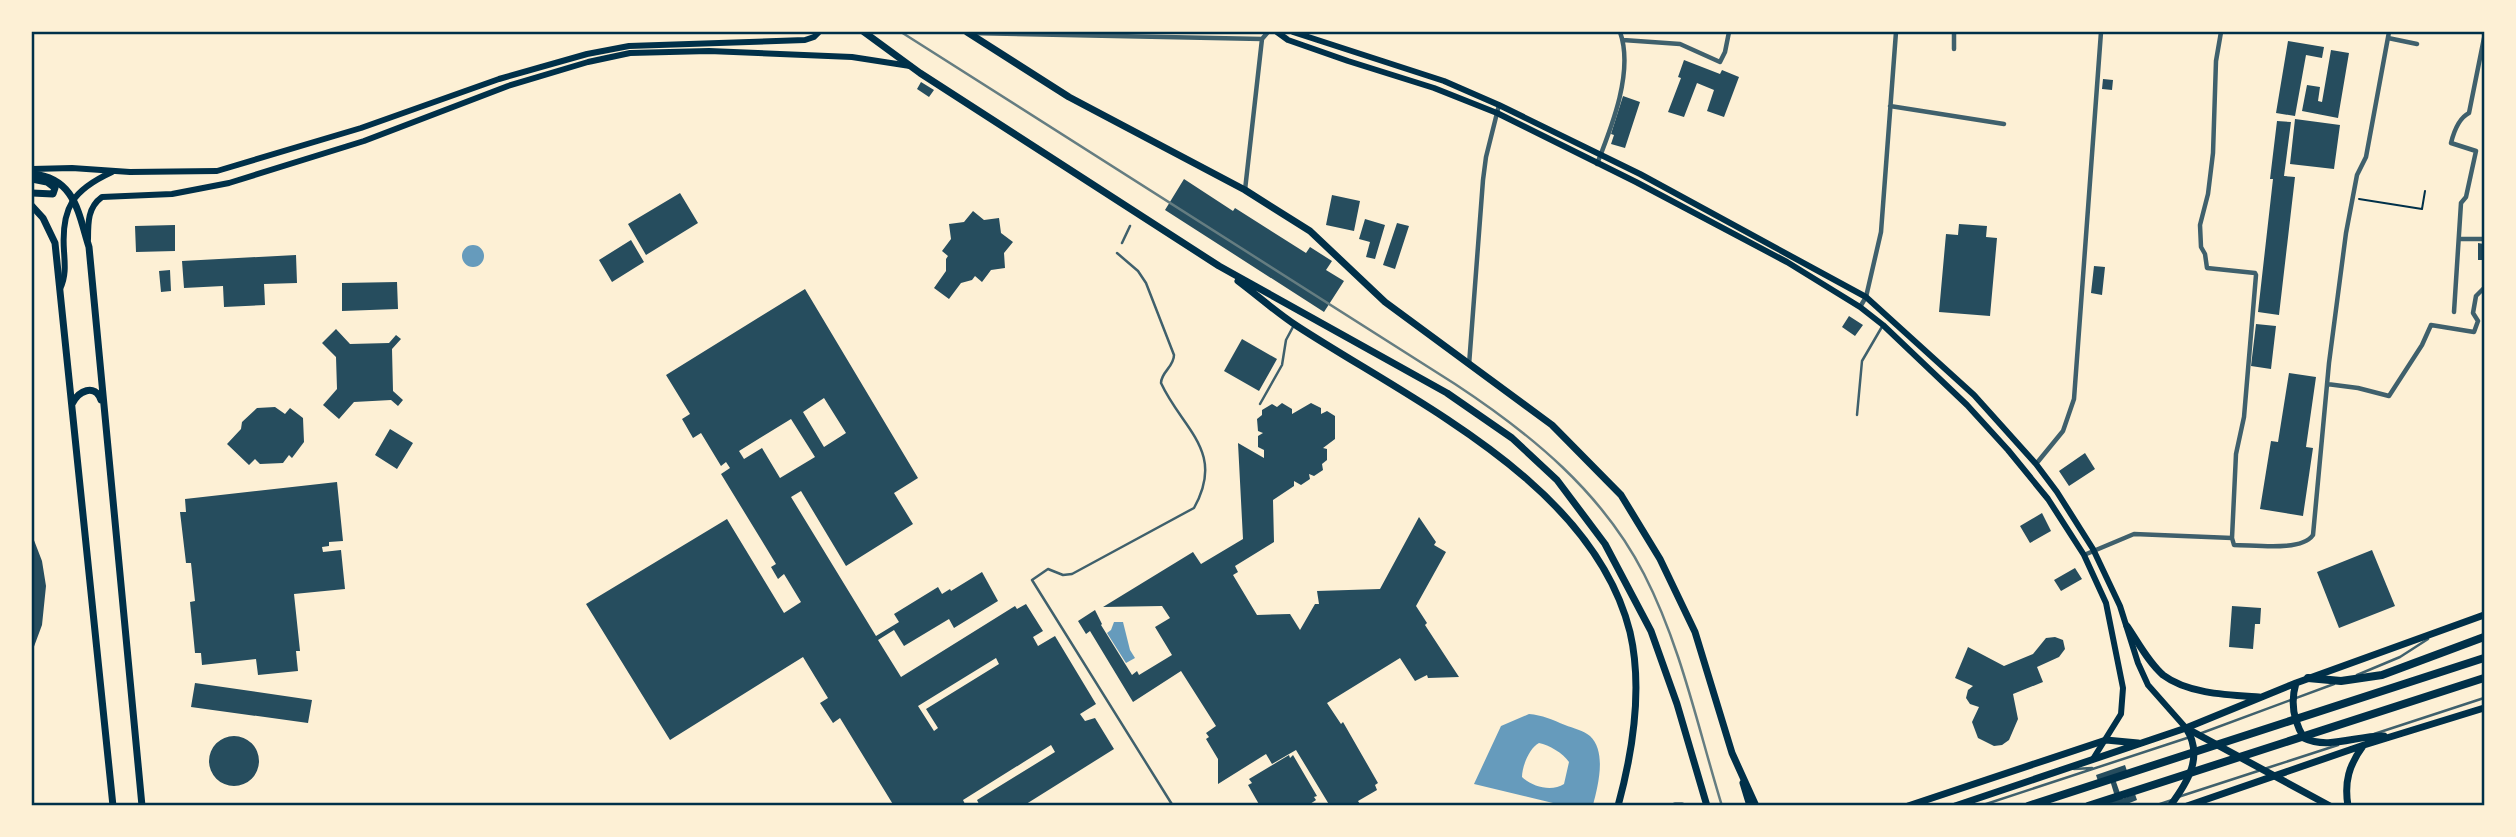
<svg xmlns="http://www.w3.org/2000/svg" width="2516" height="837" viewBox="0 0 2516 837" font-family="Raleway,sans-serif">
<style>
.water{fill:#669bbc;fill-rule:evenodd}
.building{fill:#264d5e;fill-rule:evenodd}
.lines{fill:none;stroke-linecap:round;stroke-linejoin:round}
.path{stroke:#003049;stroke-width:2}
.service{stroke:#3f606c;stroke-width:2.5}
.minor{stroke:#3f606c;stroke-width:4.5}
.secondary{stroke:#003049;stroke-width:6}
.primary{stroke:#003049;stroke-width:7}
.trunk{stroke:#003049;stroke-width:7}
.motorway{stroke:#003049;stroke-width:8}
.rail{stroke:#657d81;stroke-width:2.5}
.neatline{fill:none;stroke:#003049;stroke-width:2.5}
</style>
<rect width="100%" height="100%" fill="#fdf0d5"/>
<path class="water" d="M462 256a11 11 0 1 1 22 0a11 11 0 1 1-22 0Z
M1114,622H1123L1130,650L1135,658L1126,663L1107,633L1111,630Z
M1529,714C1542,715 1553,720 1565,725C1573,728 1584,731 1590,736C1607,752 1598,786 1593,805H1553V803L1474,784L1501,726ZM1539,743C1549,745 1563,753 1569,762L1564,784C1552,792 1532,787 1522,777C1522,767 1529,748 1539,743Z"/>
<path class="building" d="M2288,41L2324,47L2322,58L2306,55L2295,116L2276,113Z
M2331,50L2349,53L2338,118L2302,111L2307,85L2320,87L2318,101L2322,102Z
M1684,60L1720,74L1722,70L1739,77L1724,117L1707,111L1714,90L1697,83L1684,117L1668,112L1681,78L1678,77Z
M2103,79L2113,80L2112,90L2102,89Z
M921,82L934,90L929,97L917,89Z
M1623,96L1640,102L1625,148L1611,144L1614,135L1611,134Z
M2295,119L2340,125L2334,169L2290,164Z
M2277,121L2291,122L2284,176L2295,177L2279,315L2258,312L2273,179H2270Z
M1184,179L1233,211L1235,208L1306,253L1310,247L1332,261L1326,270L1344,281L1324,312L1165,210Z
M680,193L698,223L646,255L628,224Z
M1332,195L1360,201L1354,231L1326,225Z
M973,211L984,220L999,218L1001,233L1013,242L1004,253L1005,268L991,270L982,282L975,276L972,280L961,283L949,299L934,288L946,271V259L948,256L942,251L951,239L949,224L964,222Z
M1365,219L1385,225L1375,259L1366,257L1370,242L1359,239Z
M1397,223L1409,226L1395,269L1383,265Z
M1959,224L1987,226L1986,237L1997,238L1990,316L1939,312L1946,234L1958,235Z
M175,225V251L136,252L135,226Z
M631,240L644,262L612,282L599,260Z
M2478,243L2484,244V260H2478Z
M296,255L297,283L264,284L265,305L224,307L223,286L184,288L182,261Z
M2094,266L2105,267L2102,295L2091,293Z
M170,270L171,291L161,292L159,271Z
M397,282L398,309L342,311V283Z
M805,289L918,478L894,493L913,524L846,566L801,491L791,497L876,636L899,622L894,614L938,587L942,594L950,589L951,591L982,572L998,601L954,628L949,619L904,646L894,630L878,640L901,677L1015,606L1017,609L1026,604L1043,631L1033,637L1038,646L1055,636L1096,704L1080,714L1085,721L1095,718L1114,749L1023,806H980L977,800L1055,752L1051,745L963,800L966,806H894L840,718L833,723L820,703L828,698L803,657L670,740L586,604L727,519L784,613L801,602L784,574L778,579L771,567L776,564L721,474L730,468L726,462L721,466L701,433L693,438L682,419L690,414L666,375ZM824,398L846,433L824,447L803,412ZM791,419L815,457L780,478L762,448L744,459L739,451ZM996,658L999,664L926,709L938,728L934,731L918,706Z
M1849,316L1863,325L1855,336L1842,327Z
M2256,324L2276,326L2271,369L2251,366Z
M336,329L350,344L389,343L396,335L401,339L392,349L393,391L403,400L398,406L391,400L354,402L339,419L323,405L337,389L336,357L322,343Z
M1242,339L1277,359L1259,391L1224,371Z
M2289,373L2316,377L2306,447L2313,448L2303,516L2260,509L2271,441L2278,442Z
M1282,403L1292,409V414L1311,403L1321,408V414L1327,411L1335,416V439L1323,448L1327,449V460L1322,464L1323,470L1314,476L1309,474L1310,479L1301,485L1294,481V486L1273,500L1274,542L1235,566L1238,572L1233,575L1257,615L1290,614L1300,630L1315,604H1319L1317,591L1380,589L1419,517L1436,542L1434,545L1446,552L1416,606L1427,623L1425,625L1459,677L1428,678L1427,675L1415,681L1400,658L1327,703L1341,724L1343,722L1378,783L1375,785L1377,790L1358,801L1361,806H1330L1296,750L1272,764L1266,754L1218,784V759L1206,739L1209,737L1206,733L1216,726L1181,671L1133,702L1090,631L1086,634L1078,621L1095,610L1102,624L1101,625L1132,675L1137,671L1139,675L1172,655L1155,627L1170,618L1162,606L1103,607L1193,552L1201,564L1243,539L1238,443L1264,458V450L1258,447V436L1263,433L1258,431L1257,419L1262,415V410L1272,404L1277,407Z
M275,407L285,414L290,408L303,418L304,442L292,458L289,455L283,463L260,464L255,459L249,465L227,444L241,429L242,422L257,408Z
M390,429L413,443L397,469L375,455Z
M2085,453L2095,469L2069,486L2059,471Z
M337,482L343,541L329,542V546L322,547L323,552L341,550L345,589L294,594L300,651H296L298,671L258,675L256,659L202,665L201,653H195L190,602L195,601L191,563H186L180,512H186L185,499Z
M2042,513L2051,531L2030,543L2020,526Z
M32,535L42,561L46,586L42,625L32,652Z
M2372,550L2395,606L2339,628L2317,572Z
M2075,568L2082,579L2061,591L2054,580Z
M2232,606L2261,608L2260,624H2255L2253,649L2229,647Z
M2055,637L2063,640L2065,649L2059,657L2037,667L2043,682L2013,694L2018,719L2009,740L2002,745L1994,746L1978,738L1972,722L1979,707L1970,704L1966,698L1968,690L1973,686L1955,678L1968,647L2004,666L2033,654L2046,638Z
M195,683L312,700L308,723L191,707Z
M209 761a25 25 0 1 1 50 0a25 25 0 1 1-50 0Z
M1289,755L1290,758L1293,755L1317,796L1314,797L1316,800L1307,806H1260L1248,785L1252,783L1249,779Z
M2125,765L2127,771L2114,776L2122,799L2135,794L2137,800L2122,806H2102L2116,800L2109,777L2098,781L2096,775Z"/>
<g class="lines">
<path class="path" d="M2359,199L2422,209L2425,191"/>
<path class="service" d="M1122,243L1130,226
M1117,253L1138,271L1146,283L1174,355C1174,367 1161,372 1161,383C1182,429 1226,451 1194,508L1072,574L1063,575L1048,569L1032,580L1173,806
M1260,404L1282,365L1286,340L1294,325
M1857,415L1862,361L1883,325
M2357,675L2400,657L2428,639
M2199,734L2334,684
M2374,734L2484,698
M2074,769L2092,768
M2264,769L2338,745
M2178,797L2258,771
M1980,806L2190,737
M2154,806L2172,800"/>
<path class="minor" d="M1954,32V49
M2221,32L2216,61L2213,153L2208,194L2200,225L2201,247L2205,254L2207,268L2255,273L2256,275L2244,417L2236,454L2232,538L2234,545C2255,545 2301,552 2313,535L2329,363L2346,233L2357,175L2366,157L2389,32
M971,33L1262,39L1268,32
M2388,38L2417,44
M1623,40L1680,44L1720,62L1725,52L1729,32
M1890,106L2004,124
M1597,164C1612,126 1634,71 1620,32
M1245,190L1262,39
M2459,239H2484
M1860,307L1866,297L1881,232L1896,32
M2454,312L2461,203L2466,197L2476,151L2451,143C2454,131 2459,118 2469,113L2484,38
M1469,365L1483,180L1486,157L1499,105
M2327,384L2358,388L2389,396L2422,345L2431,325L2474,332L2478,321L2473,313L2476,296L2484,288
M2036,464L2063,431L2074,399L2101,32
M2084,555L2134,534L2232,538"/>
<path class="secondary" d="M1277,32L1288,40L1348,61L1434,88L1497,113L1636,182L1787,262L1860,307L1883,325L1967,405L2008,450L2048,499L2084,555L2106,603L2123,688L2121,714L2093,759
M1293,32L1444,81L1499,105L1640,174L1866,297L1974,395L2036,464L2057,492L2093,549L2120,606L2138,663L2148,685L2186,728
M32,169L72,168L130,172L217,171L361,128L499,79L587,54L629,46L805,40L814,37L819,32
M88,239C88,222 88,207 102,197L172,194L229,183L364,141L508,86L588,62L630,53L709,51L852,57L910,66
M60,289C66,277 65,265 64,251C61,207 73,190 112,172"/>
<path class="primary" d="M32,174C75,178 78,212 89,247L142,806
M32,179L47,182L55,188L53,194L32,193
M32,206L43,218L55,243L113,806
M72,404C78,391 95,383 101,400
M2186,728L2330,806
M1743,783L1750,806"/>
<path class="trunk" d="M864,32L920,73L1219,266L1447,393L1512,438L1557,480L1605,544L1651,631L1677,704L1707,806
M967,32L1069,97L1245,190L1310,231L1385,302L1552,425L1621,495L1660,559L1695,632L1732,753L1756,806
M1238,281C1258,296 1277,313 1297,326C1415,403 1593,484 1630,632C1643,688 1633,751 1618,806
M2127,626C2138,642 2148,662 2163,675C2188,694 2229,695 2259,697
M2296,683C2290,703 2293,720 2304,738C2328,750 2358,735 2384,736
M1675,806H1682
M1908,806L2106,740L2138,743
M1955,806L2186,728L2296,683L2484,615
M2170,806C2188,782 2204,756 2186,728
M2187,806L2364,745L2484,708
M2348,806C2344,782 2349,765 2363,746"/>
<path class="motorway" d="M2308,678L2341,681L2382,675L2484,637
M2028,806L2484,658
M2088,806L2484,678"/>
<path class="rail" d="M901,32L1455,384C1531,434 1602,492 1644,574C1681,646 1698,728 1722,806"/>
</g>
<rect width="2516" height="837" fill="none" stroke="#fdf0d5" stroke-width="66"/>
<rect x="33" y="33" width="2450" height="771" class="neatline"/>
</svg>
